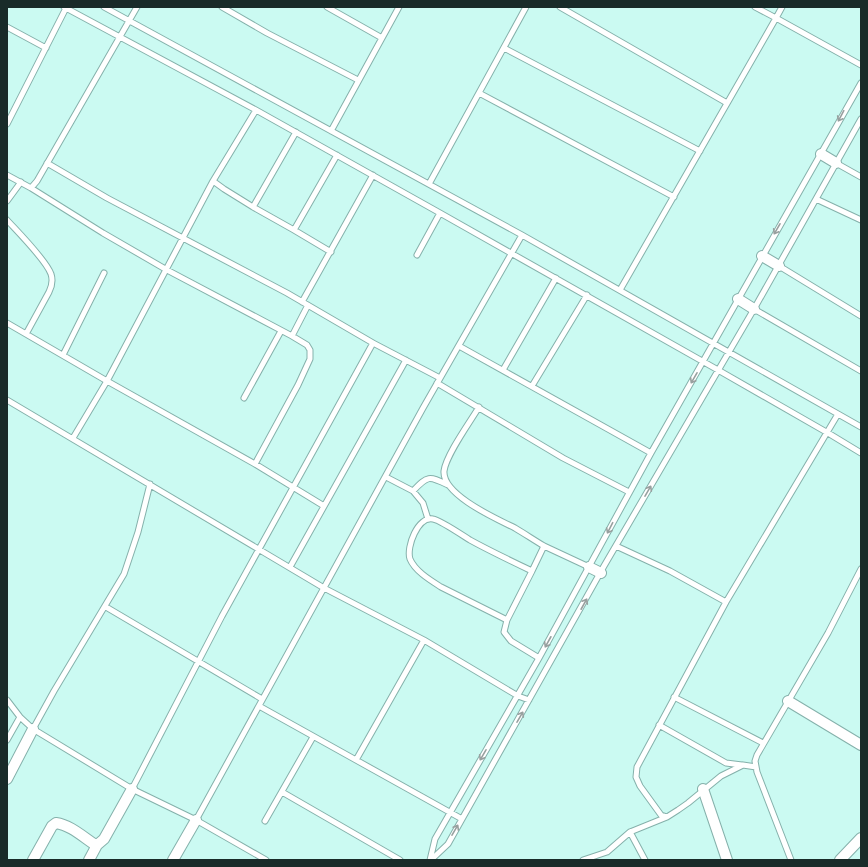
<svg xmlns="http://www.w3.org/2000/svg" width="868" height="867" viewBox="0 0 868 867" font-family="'Source Sans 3',sans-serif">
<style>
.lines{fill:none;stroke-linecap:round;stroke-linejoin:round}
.service-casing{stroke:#85b1ab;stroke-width:7}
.minor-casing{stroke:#85b1ab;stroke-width:12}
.service{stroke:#fff;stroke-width:5}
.minor{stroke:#fff;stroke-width:10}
.oneway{stroke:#98a09f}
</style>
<rect width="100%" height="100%" fill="#cbfaf2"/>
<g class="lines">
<defs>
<path id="service" d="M64,7L256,110L440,213L718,370L828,433L861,453
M104,7L522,235L861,427
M222,7L267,33L358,80
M327,7L382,38
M560,7L727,103
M755,7L776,18L782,7
M7,27L46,48
M504,48L700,151
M479,93L674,197
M7,124L66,8
M331,131L399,7
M47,163L107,198L287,293L373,343L440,378
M836,163L861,177
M7,175L31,188L37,181L137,7
M213,181L224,189L253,207
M429,184L526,7
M31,188L103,233L167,270L292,336L308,305
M816,199L861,220
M7,201L21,182
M7,220C18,232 46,260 51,274C53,280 52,286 49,292L26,334
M294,230L253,207L296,132
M331,252L294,230L337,155
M417,255L440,213
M779,266L861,316
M620,290L776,18L861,65
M302,302L373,175
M754,309L861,371
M7,323L107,381L255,464L324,506
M459,346L651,453
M63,355L104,273
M503,370L556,278
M437,383L563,458L629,492
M532,386L587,295
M244,398L281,331
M7,400L324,588L424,640L518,696L529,700
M479,407C470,422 446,455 444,471C442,495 497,519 515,528C525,534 534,540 544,546
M73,438L107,381L213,181L256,110
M255,464L298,385L310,359V350L307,345L292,336
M386,477L413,491L423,503L428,519
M413,491C428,475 429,476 448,485
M616,546L670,571L726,602L637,767L636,777L640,786L661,815L667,817
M290,567L406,360
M726,602L838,414
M106,607L262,699
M507,620L441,587C430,580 415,571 410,559C406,547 418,516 433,519C440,520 462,535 470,540C490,551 511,561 532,571
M424,640L356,760L462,819
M539,658L511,641L504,632L507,620L532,571L544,546L589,567
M674,697L763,743
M7,700L20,717L33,729L132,789
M259,706L356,760
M659,725L726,763L742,765
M33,729L54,691L124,574L138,532L150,484
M7,740L20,717
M282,792L400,860
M196,820L423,408L522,235
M265,821L313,737
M630,832L667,817L678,810L688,803L721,776L743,765L756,767
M266,860L196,820L132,789L222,616L373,343
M430,860L435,839L539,658L651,453L861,83
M431,860L448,844L604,566L754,309L861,119
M583,860L607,852L630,832L645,860
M791,860L757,772L755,761L757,755L828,633L861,569"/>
<path id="minor" d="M821,154L836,163
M762,256L779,266
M738,299L754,309
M589,567L601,573
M788,701L861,745
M7,779L33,729
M703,789L727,860
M33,860L52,826L56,823C70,825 82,836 94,844L97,845L104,839L132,789
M89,860L97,845
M173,860L196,820
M840,860L861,838"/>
</defs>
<use href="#service" class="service-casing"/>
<use href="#minor" class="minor-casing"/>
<use href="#service" class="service"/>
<use href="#minor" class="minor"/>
</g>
<defs><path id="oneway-shaft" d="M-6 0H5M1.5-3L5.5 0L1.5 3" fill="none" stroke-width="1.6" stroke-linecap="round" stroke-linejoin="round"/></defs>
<g class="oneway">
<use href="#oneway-shaft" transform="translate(841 116) rotate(118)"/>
<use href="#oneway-shaft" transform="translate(777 229) rotate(120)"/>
<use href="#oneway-shaft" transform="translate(694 378) rotate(120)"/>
<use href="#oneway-shaft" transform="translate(648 491) rotate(-60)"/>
<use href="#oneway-shaft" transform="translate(610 528) rotate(117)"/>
<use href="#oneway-shaft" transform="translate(584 604) rotate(-61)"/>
<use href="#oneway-shaft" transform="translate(548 642) rotate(119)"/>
<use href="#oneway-shaft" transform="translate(520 717) rotate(-60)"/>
<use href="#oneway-shaft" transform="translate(483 755) rotate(120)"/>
<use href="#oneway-shaft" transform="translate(455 830) rotate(-60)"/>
</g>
<rect width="868" height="867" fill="none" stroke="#192b29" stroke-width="16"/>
</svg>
